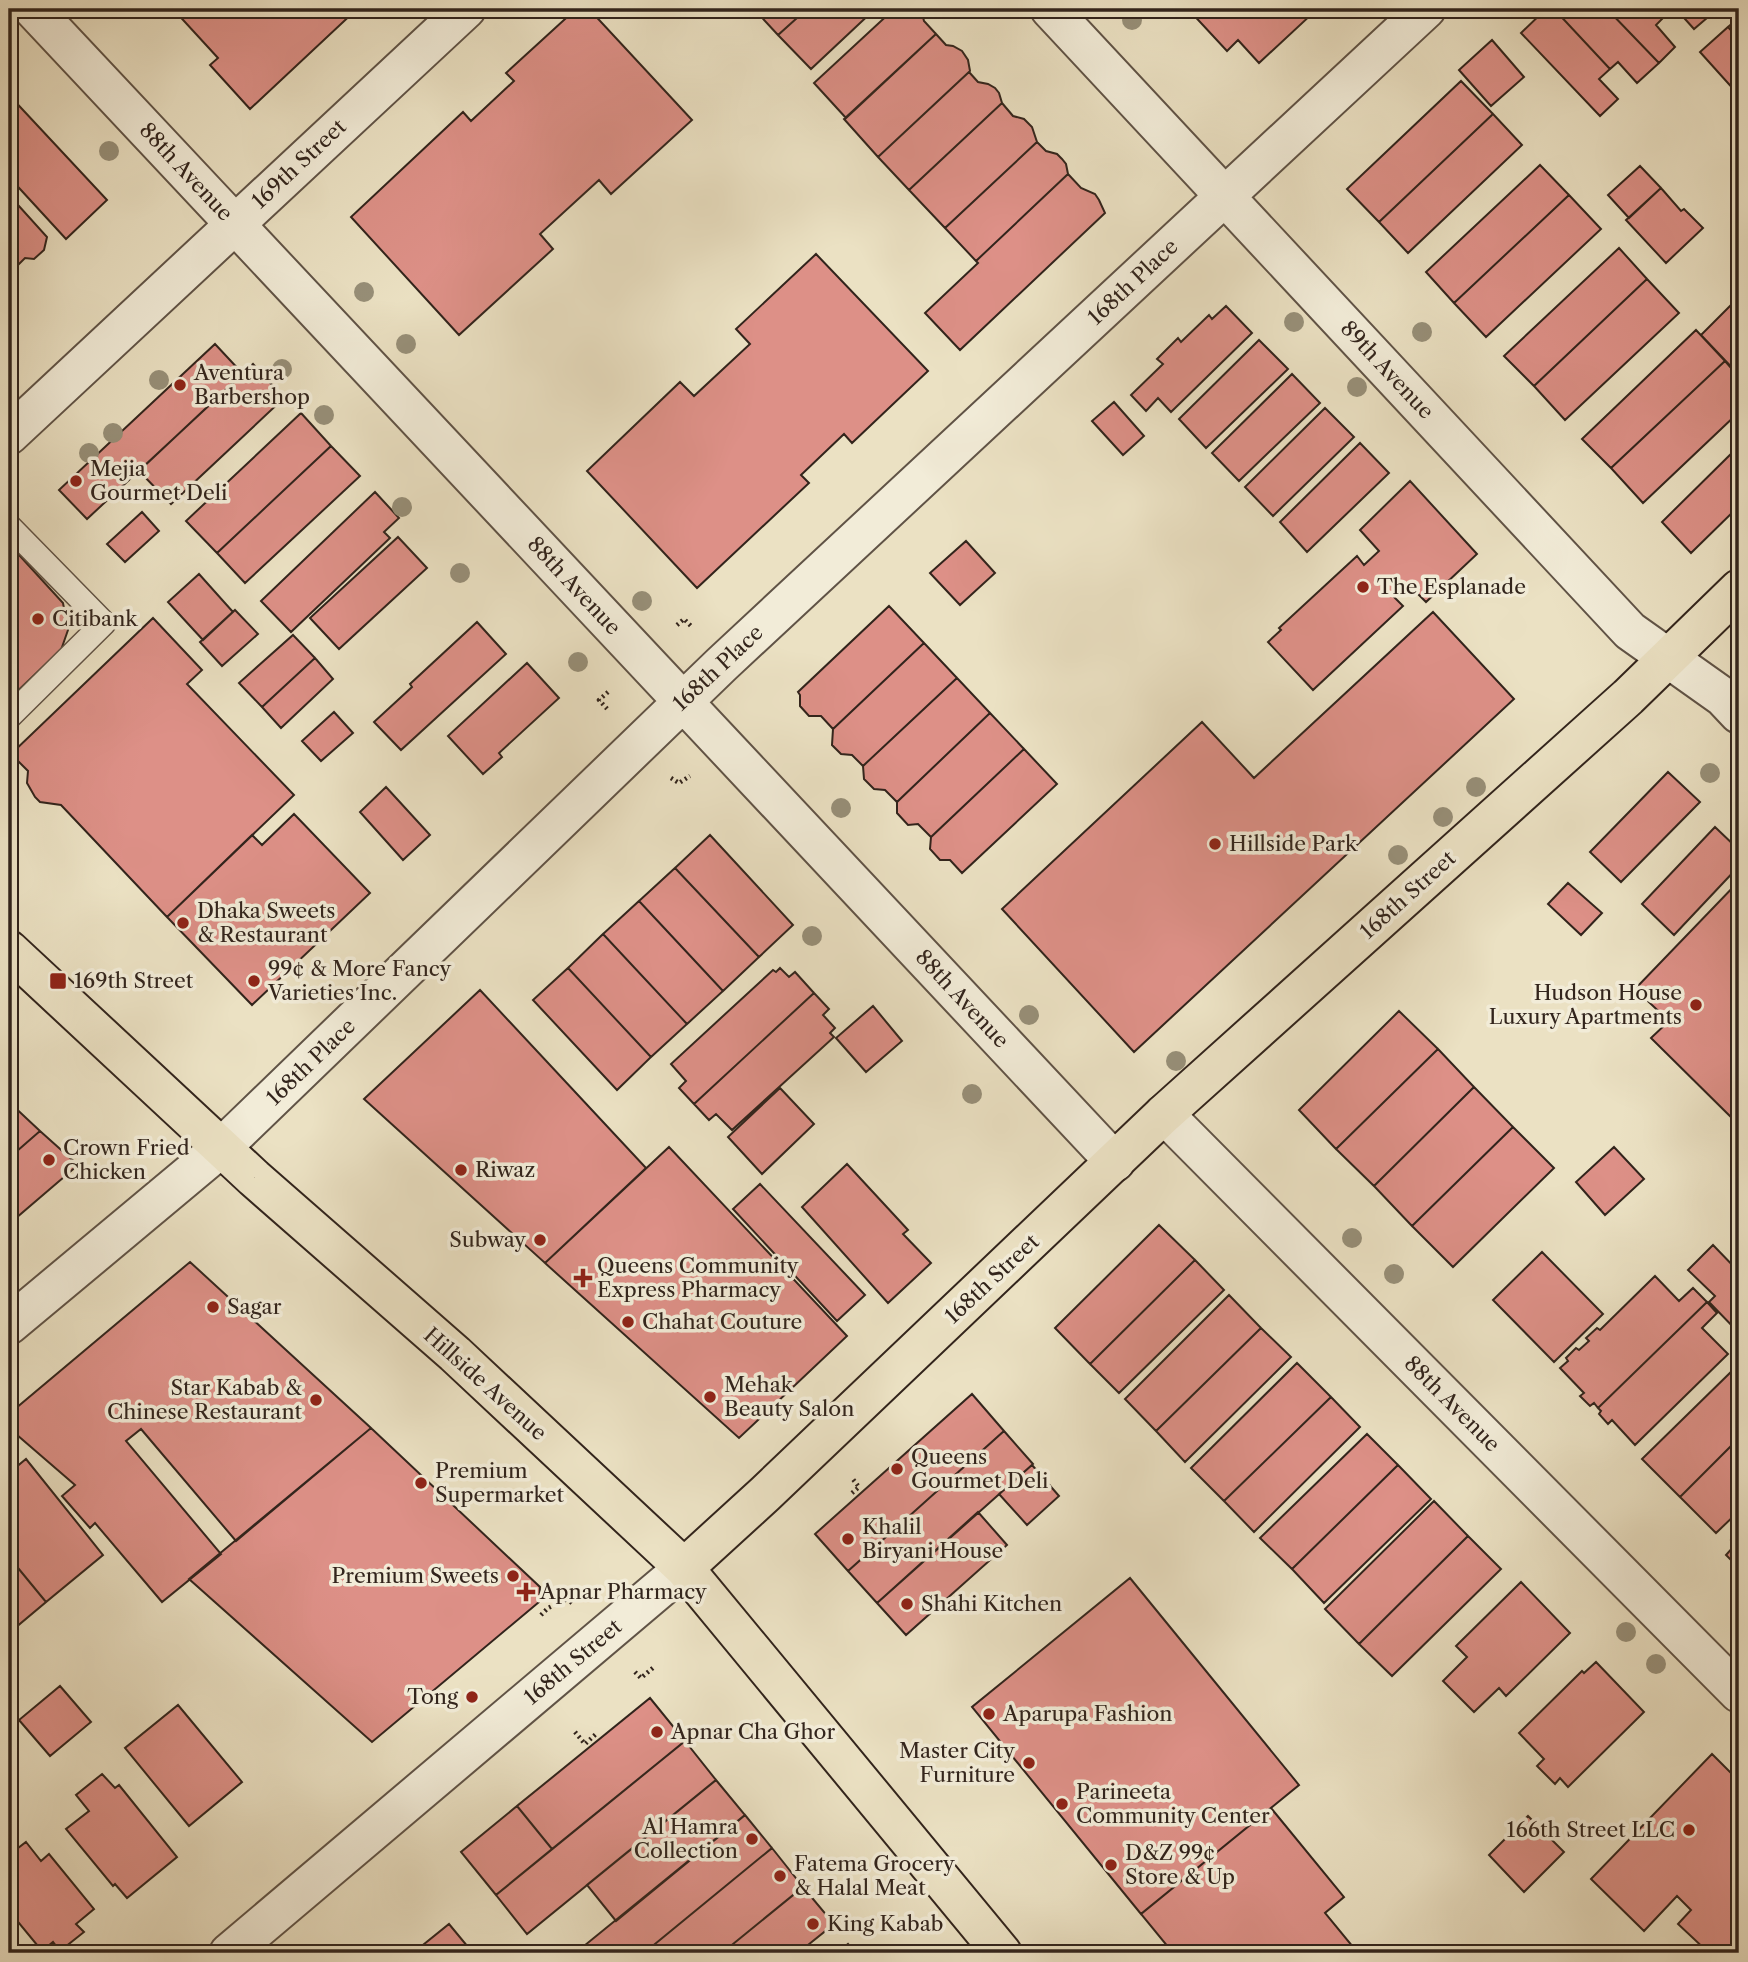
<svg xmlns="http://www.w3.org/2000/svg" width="1748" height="1962" viewBox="0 0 1748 1962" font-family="'Libre Caslon Text',serif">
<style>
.building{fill:#dd9087;stroke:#32241c;stroke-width:2}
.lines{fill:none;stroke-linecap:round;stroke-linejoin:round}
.lane-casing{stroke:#605346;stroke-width:26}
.street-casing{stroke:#605346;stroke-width:42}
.primary-casing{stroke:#32241c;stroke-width:42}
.path{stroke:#32241c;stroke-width:4.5;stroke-dasharray:2 3.5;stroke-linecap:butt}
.lane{stroke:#f2ecd8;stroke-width:23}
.street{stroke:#f2ecd8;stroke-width:38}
.primary{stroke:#ebe1c3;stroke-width:38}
.tree{fill:#978f78}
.poi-dot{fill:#8f2418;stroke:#f2ecd8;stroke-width:2.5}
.labels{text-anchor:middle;stroke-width:7;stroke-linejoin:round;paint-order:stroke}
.street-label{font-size:21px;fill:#32241c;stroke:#f2ecd8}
.poi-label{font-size:21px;fill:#32241c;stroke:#f2ecd8;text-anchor:start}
</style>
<rect width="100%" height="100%" fill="#ebe1c3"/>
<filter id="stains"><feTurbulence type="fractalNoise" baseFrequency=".00286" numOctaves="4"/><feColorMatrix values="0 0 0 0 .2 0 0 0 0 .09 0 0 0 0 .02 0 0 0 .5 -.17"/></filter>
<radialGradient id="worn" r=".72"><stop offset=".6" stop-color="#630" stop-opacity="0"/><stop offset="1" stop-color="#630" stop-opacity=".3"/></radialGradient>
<path class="building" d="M173,9H357L250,109L210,65L218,58Z
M576,9H589L692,120L611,194L599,180L540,234L553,249L459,335L351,217L463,112L471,121L514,81L506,73Z
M754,9H807L778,35Z
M807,9H875L811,69L778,35Z
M894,9H921L924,21L936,34L846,118L814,83Z
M1188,9H1310L1313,13L1259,63L1238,40L1227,51Z
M1546,9H1554L1610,69L1599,79L1618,99L1600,116L1521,33Z
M1554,9H1607L1659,63L1637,83L1618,62L1610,69Z
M1607,9H1657L1664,17L1656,25L1675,47L1659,63Z
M1676,9H1711L1714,12L1694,29Z
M1739,17V39L1728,27Z
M1728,27L1739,39V89L1736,92L1700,52Z
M936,34L946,45L953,46L962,51L968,60L970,71L878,157L844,119Z
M1492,40L1524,77L1491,106L1459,70Z
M969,72L978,82L988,84L995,88L999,93L1002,103L909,190L878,157Z
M1461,81L1493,114L1379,222L1347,189Z
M9,95L107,200L66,239L9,177Z
M1002,103L1013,116L1024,119L1032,127L1037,142L945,228L909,190Z
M1493,114L1522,145L1408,253L1379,222Z
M1037,142L1046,151L1057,154L1062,159L1066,164L1068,174L976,261L945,228Z
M1540,165L1569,195L1454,303L1426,272Z
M1640,166L1661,188L1629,218L1608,195Z
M1068,174L1081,188L1095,194L1099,200L1105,213L960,350L925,313L978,263L976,261Z
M1661,188L1681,211L1684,209L1703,228L1666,263L1626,220Z
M9,195L47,237L44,250L34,259L25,258L13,270L9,265Z
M1569,195L1601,229L1486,337L1454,303Z
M1619,248L1647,279L1534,386L1504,356Z
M816,254L928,371L852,443L844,434L801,475L809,483L697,588L587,471L680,382L694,396L750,344L736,329Z
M1647,279L1679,313L1565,420L1534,386Z
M1739,297V375L1701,335Z
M1226,306L1252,333L1171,412L1158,398L1146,411L1131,395L1163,364L1157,359L1178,338L1181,342L1209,315L1212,319Z
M1696,330L1725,361L1611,468L1582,439Z
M1259,340L1288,369L1206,448L1179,419Z
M215,344L243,374L87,519L59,490Z
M1725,361L1739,377V412L1643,503L1611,468Z
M253,364L284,398L171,504L139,471Z
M1292,374L1320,403L1239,481L1212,453Z
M1114,402L1144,436L1123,455L1092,421Z
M1325,408L1354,437L1273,516L1245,487Z
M301,413L331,446L217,553L186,521Z
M1360,443L1389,473L1307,552L1280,522Z
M331,446L360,476L245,583L217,553Z
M1739,446V506L1691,553L1662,522Z
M1410,481L1477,554L1426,602L1412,588L1409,591L1404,585L1393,596L1403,606L1313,690L1268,642L1281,630L1279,628L1357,556L1364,565L1379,551L1360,530Z
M375,492L399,518L384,532L390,538L291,632L261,601Z
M142,512L159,531L125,562L107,544Z
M398,537L427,568L339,649L310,618Z
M966,541L995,573L960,605L930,573Z
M9,544L63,603L68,630L61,650L9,699Z
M199,574L233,612L203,640L168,602Z
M889,606L924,643L833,729L821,716H809L800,706V695L798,692Z
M235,610L258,634L222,666L200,642Z
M1433,612L1514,699L1134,1052L1002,909L1202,722L1254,778Z
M153,618L202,670L187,684L294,795L167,917L61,805L40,802L35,797L27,783L28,771L11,754Z
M477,622L506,654L401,750L374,722L412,687L410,684Z
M293,635L315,658L262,707L239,683Z
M924,643L957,678L863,766L852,755L841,754L832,745L833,729Z
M315,658L333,679L281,728L262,707Z
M527,663L559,698L499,753L502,757L483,774L448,736Z
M957,678L990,713L897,802L885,790L874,789L864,779L863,766Z
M334,712L353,733L321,761L302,741Z
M990,713L1024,749L931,837L918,824L908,825L897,813V802Z
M1024,749L1057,784L962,873L950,860H940L930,849L931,837Z
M1668,772L1700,802L1621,882L1590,852Z
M386,787L430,835L403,860L360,812Z
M294,814L370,893L252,1005L167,917L252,835L262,845Z
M1715,827L1739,850V866L1674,935L1642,904Z
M710,835L793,925L759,957L675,868Z
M675,868L759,957L723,991L639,901Z
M1739,881V1125L1651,1038L1669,1021L1635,989Z
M1568,883L1602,913L1581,935L1548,904Z
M639,901L723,991L687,1024L603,934Z
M603,934L687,1024L651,1057L568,968Z
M568,968L651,1057L617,1090L533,1000Z
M780,968L789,977L795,972L814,993L694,1104L679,1088L686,1081L671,1064L773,970L776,972Z
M480,990L646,1168L545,1263L364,1099Z
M814,993L829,1009L823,1015L835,1028L830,1033L834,1037L732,1130L716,1114L709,1120L694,1104Z
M873,1006L902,1041L866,1072L836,1038Z
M1399,1011L1438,1049L1336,1149L1299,1110Z
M1438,1049L1474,1087L1374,1186L1336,1149Z
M1474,1087L1513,1127L1412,1226L1374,1186Z
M780,1088L814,1124L762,1174L728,1137Z
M9,1102L40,1131L9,1158Z
M1513,1127L1554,1168L1453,1267L1412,1226Z
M40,1131L78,1165L9,1224V1158Z
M669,1147L847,1336L739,1438L545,1263Z
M1614,1147L1644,1179L1605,1215L1576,1182Z
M847,1164L908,1230L903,1234L931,1263L888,1303L802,1207Z
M760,1184L865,1295L837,1321L733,1209Z
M1159,1225L1195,1260L1090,1364L1055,1328Z
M1713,1245L1739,1272V1333L1709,1302L1715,1296L1688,1270Z
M1542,1252L1603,1314L1554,1362L1493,1300Z
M1195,1260L1224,1290L1119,1393L1090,1364Z
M190,1262L371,1428L236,1541L141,1429L126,1441L221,1554L162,1602L95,1523L90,1528L62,1496L75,1485L9,1428V1414Z
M1655,1276L1679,1301L1693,1288L1707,1302L1598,1408L1594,1403L1590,1406L1580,1396L1584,1393L1560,1368L1568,1361L1566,1358L1576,1348L1579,1350L1589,1341L1586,1338L1597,1328L1600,1330Z
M1229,1295L1261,1328L1156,1431L1125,1399Z
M1707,1302L1717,1313L1702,1328L1728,1354L1635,1445L1612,1420L1608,1424L1599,1414L1601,1411L1598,1408Z
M1261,1328L1291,1357L1185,1462L1156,1431Z
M1297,1363L1331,1397L1224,1501L1191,1468Z
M1735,1368L1739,1372V1438L1680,1497L1642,1459Z
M972,1394L1004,1431L848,1571L815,1534Z
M1331,1397L1360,1427L1254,1532L1224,1501Z
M371,1428L540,1587L539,1602L372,1742L189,1579Z
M1004,1431L1033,1464L877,1603L848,1571Z
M1367,1434L1398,1465L1292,1569L1260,1538Z
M1739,1438V1511L1716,1533L1680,1497Z
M26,1459L103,1555L46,1602L9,1557V1473Z
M1032,1465L1059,1496L1027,1525L999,1494Z
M1398,1465L1431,1499L1324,1603L1292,1569Z
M1434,1501L1468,1536L1359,1644L1325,1609Z
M978,1512L1007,1545L906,1635L877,1603Z
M1739,1532V1568L1726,1555L1735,1545L1731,1540Z
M1468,1536L1501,1569L1392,1676L1359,1644Z
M9,1557L46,1602L9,1633Z
M1130,1578L1299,1785L1141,1914L972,1707Z
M1521,1582L1570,1633L1506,1696L1499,1688L1474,1712L1443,1681L1467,1657L1456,1646Z
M1596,1662L1644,1712L1568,1787L1560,1778L1555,1784L1537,1766L1544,1759L1519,1733L1582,1671L1584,1673Z
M60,1686L91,1722L50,1756L19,1720Z
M650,1698L685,1741L552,1849L517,1806Z
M178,1705L242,1782L189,1826L125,1748Z
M685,1741L716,1780L527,1934L496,1895Z
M1712,1754L1739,1781V1953H1709L1678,1924L1691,1910L1677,1896L1644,1931L1591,1879Z
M102,1774L115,1788L119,1785L177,1857L127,1898L115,1884L113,1886L66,1829L89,1811L76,1795Z
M716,1780L745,1815L616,1921L587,1885Z
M517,1806L552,1849L496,1895L461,1852Z
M1271,1808L1344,1897L1325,1913L1358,1953H1173L1141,1914Z
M745,1815L772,1848L644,1953H582L579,1950Z
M1528,1816L1564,1852L1524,1892L1489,1855Z
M26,1842L41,1861L49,1854L94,1909L76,1924L84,1932L60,1951L53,1942L42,1951L9,1911V1855Z
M772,1848L803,1887L722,1953H644Z
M803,1887L834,1924L798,1953H722Z
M449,1924L473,1953H413Z
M848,1944L856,1953H837Z"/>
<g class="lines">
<defs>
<path id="lane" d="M9,526L104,623L9,717"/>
<path id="street" d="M33,9L1115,1162
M1050,9L1630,631L1723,697L1739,714
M9,435L466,9
M1164,1114L1739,1693
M9,1325L221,1148L722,664L1426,9
M229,1953L684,1568"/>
<path id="primary" d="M9,950L254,1178L455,1354L684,1568L1002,1953
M684,1568L765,1494L1164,1114L1628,697L1739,589"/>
</defs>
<use href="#lane" class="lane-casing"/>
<use href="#street" class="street-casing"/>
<use href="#primary" class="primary-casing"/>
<path class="path" d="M677,625L684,619L693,628
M608,692L599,700L609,711
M671,778L679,783L690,776
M852,1493L859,1487L852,1478
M572,1603L567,1599L580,1588
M541,1615L548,1608L567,1599
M635,1672L641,1678L654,1667
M575,1732L585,1744L596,1734"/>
<use href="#lane" class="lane"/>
<use href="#street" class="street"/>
<use href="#primary" class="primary"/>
</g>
<g class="tree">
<circle cx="1132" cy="20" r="10"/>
<circle cx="109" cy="151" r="10"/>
<circle cx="364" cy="292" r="10"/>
<circle cx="1294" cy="322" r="10"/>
<circle cx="1422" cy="332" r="10"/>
<circle cx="406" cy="344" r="10"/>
<circle cx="282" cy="369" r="10"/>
<circle cx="159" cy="380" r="10"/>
<circle cx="1357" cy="387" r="10"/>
<circle cx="324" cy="415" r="10"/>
<circle cx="113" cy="433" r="10"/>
<circle cx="89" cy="453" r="10"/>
<circle cx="402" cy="507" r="10"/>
<circle cx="460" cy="573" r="10"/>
<circle cx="642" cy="601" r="10"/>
<circle cx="578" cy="662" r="10"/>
<circle cx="1710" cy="773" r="10"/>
<circle cx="1476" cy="787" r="10"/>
<circle cx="841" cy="808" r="10"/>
<circle cx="1443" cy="817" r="10"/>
<circle cx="1398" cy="855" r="10"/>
<circle cx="812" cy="936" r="10"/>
<circle cx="1029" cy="1015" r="10"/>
<circle cx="1176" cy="1061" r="10"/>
<circle cx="972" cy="1094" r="10"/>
<circle cx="1352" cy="1238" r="10"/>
<circle cx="1394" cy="1274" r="10"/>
<circle cx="1626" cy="1632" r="10"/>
<circle cx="1656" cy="1664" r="10"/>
</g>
<g class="poi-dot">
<circle cx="180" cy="385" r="7"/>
<circle cx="76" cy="481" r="7"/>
<circle cx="1363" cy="587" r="7"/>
<circle cx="38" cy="619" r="7"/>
<circle cx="1215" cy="844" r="7"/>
<circle cx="183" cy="923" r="7"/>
<rect x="49" y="972" width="18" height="18" rx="3.5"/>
<circle cx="254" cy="981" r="7"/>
<circle cx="1696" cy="1005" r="7"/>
<circle cx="49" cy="1160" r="7"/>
<circle cx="461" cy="1170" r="7"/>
<circle cx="540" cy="1240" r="7"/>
<path d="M579.5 1267.5h7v7h7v7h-7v7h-7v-7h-7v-7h7z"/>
<circle cx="213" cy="1307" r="7"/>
<circle cx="628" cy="1322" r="7"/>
<circle cx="710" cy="1397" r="7"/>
<circle cx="316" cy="1400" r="7"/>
<circle cx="897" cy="1469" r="7"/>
<circle cx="421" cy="1483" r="7"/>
<circle cx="848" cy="1539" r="7"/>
<circle cx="513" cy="1576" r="7"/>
<path d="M522.5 1581.5h7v7h7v7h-7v7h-7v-7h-7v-7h7z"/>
<circle cx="907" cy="1604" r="7"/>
<circle cx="472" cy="1697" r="7"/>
<circle cx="989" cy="1714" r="7"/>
<circle cx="657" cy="1732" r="7"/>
<circle cx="1029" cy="1763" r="7"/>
<circle cx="1062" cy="1804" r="7"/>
<circle cx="1689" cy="1830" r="7"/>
<circle cx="752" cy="1839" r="7"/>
<circle cx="1111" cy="1865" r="7"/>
<circle cx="780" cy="1876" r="7"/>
<circle cx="813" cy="1924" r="7"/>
</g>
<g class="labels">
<g class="street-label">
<text transform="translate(299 164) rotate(-43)" y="7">169th Street</text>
<text transform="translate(186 172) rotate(47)" y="7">88th Avenue</text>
<text transform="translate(1133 282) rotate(-43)" y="7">168th Place</text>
<text transform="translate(1387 370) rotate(47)" y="7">89th Avenue</text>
<text transform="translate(574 586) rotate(47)" y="7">88th Avenue</text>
<text transform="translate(718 668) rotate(-43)" y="7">168th Place</text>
<text transform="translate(1408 895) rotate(-42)" y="7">168th Street</text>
<text transform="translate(962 999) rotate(47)" y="7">88th Avenue</text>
<text transform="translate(311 1062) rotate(-44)" y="7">168th Place</text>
<text transform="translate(992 1279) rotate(-43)" y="7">168th Street</text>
<text transform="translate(485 1384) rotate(42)" y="7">Hillside Avenue</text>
<text transform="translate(1452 1404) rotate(45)" y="7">88th Avenue</text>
<text transform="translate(573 1662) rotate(-40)" y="7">168th Street</text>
</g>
<g class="poi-label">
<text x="194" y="380">Aventura<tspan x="194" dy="24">Barbershop</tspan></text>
<text x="90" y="476">Mejia<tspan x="90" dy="24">Gourmet Deli</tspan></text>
<text x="1377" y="594">The Esplanade</text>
<text x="52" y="626">Citibank</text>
<text x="1229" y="851">Hillside Park</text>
<text x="197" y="918">Dhaka Sweets<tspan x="197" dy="24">&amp; Restaurant</tspan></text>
<text x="268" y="976">99¢ &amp; More Fancy<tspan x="268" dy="24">Varieties Inc.</tspan></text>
<text x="74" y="988">169th Street</text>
<text x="1682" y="1000" text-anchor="end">Hudson House<tspan x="1682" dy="24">Luxury Apartments</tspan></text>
<text x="63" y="1155">Crown Fried<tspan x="63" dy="24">Chicken</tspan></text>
<text x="475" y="1177">Riwaz</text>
<text x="526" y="1247" text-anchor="end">Subway</text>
<text x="597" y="1273">Queens Community<tspan x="597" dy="24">Express Pharmacy</tspan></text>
<text x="227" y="1314">Sagar</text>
<text x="642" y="1329">Chahat Couture</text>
<text x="724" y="1392">Mehak<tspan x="724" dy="24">Beauty Salon</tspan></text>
<text x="302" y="1395" text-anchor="end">Star Kabab &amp;<tspan x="302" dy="24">Chinese Restaurant</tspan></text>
<text x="911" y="1464">Queens<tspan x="911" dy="24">Gourmet Deli</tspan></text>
<text x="435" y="1478">Premium<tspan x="435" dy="24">Supermarket</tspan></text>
<text x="862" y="1534">Khalil<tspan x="862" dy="24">Biryani House</tspan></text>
<text x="499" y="1583" text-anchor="end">Premium Sweets</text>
<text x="540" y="1599">Apnar Pharmacy</text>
<text x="921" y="1611">Shahi Kitchen</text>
<text x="458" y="1704" text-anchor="end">Tong</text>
<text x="1003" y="1721">Aparupa Fashion</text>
<text x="671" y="1739">Apnar Cha Ghor</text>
<text x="1015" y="1758" text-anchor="end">Master City<tspan x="1015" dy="24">Furniture</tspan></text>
<text x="1076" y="1799">Parineeta<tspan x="1076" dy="24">Community Center</tspan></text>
<text x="738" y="1834" text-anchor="end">Al Hamra<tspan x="738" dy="24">Collection</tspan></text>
<text x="1675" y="1837" text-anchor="end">166th Street LLC</text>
<text x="1125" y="1860">D&amp;Z 99¢<tspan x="1125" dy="24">Store &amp; Up</tspan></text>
<text x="794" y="1871">Fatema Grocery<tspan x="794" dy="24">&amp; Halal Meat</tspan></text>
<text x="827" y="1931">King Kabab</text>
</g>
</g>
<rect width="1748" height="1962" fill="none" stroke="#ebe1c3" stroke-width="35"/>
<rect x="10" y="10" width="1727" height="1941" fill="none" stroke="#32241c" stroke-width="3.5"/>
<rect x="18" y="18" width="1713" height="1927" fill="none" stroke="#32241c" stroke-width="2"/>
<rect width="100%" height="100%" filter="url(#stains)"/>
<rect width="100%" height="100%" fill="url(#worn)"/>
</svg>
